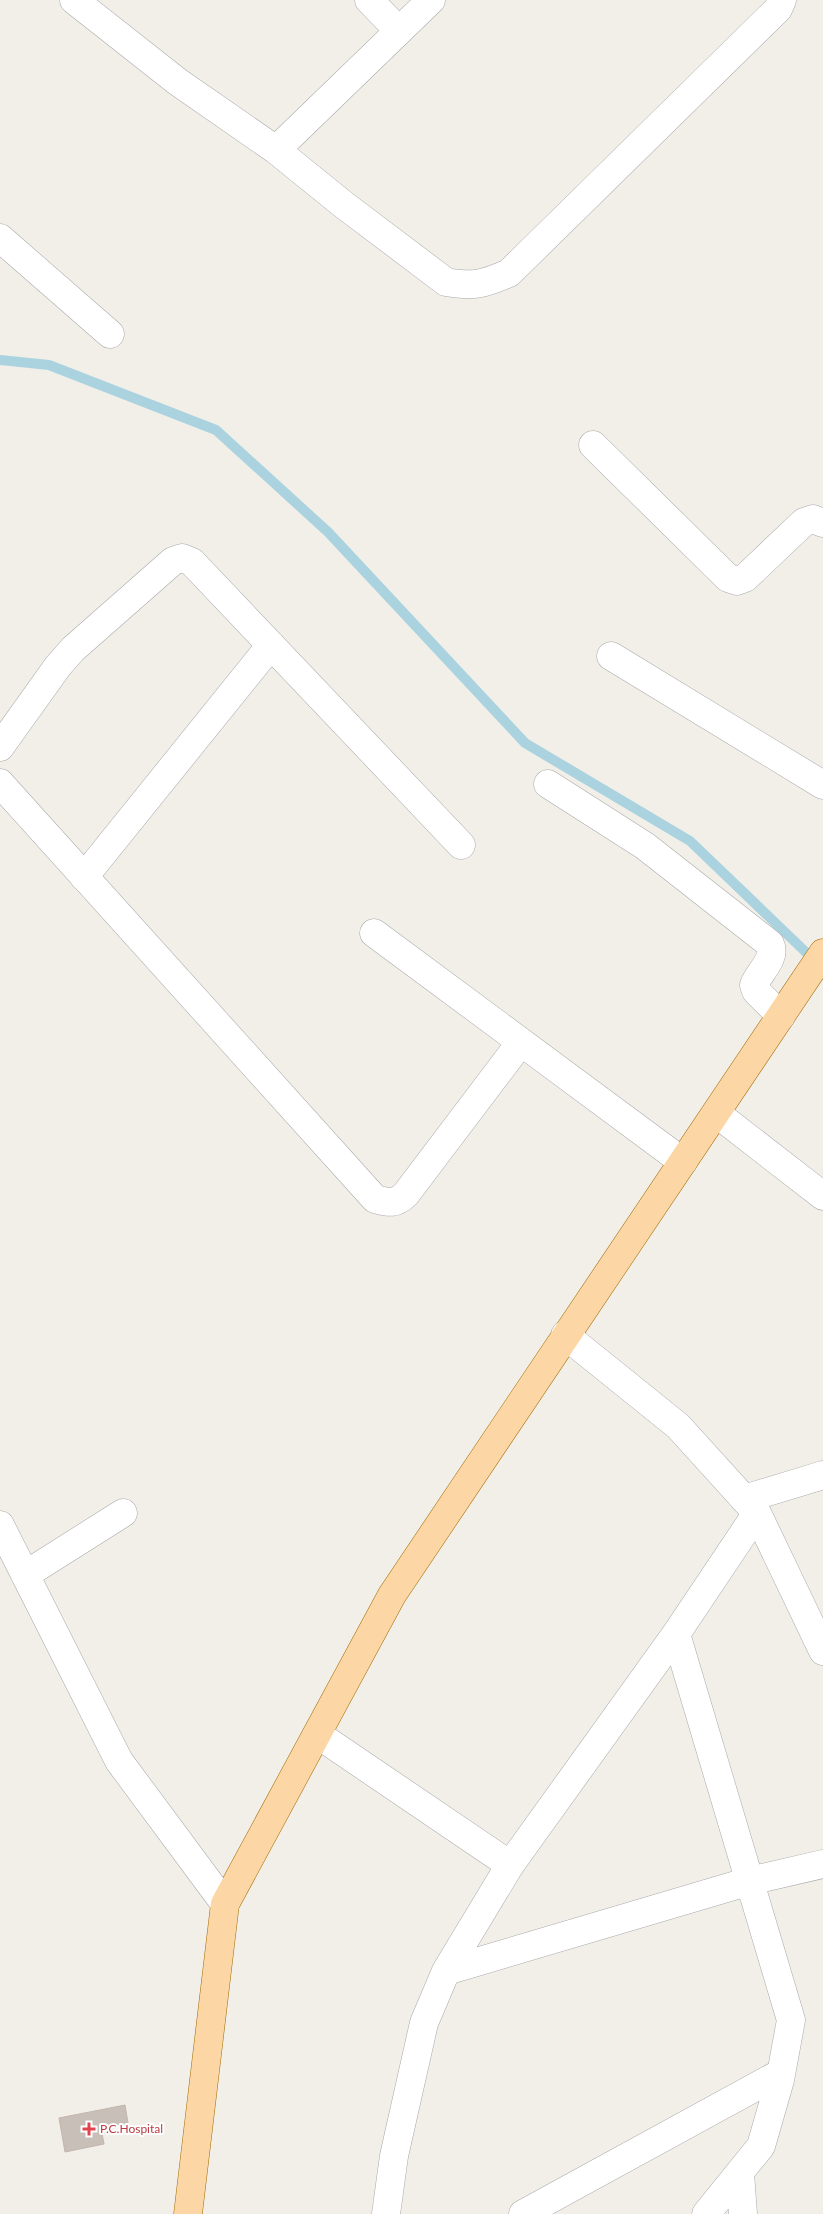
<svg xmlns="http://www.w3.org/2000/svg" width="823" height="2214" viewBox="0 0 823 2214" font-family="Lato,sans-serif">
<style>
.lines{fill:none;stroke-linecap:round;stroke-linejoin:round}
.stream{stroke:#aad3df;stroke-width:10}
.building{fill:#c7bfb8;stroke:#c4b6ab}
.minor-casing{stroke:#a9a9a9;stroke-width:29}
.major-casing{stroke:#a06b00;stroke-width:29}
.minor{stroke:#fff;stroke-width:28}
.major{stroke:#fcd6a4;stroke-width:28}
.health-dot{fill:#e0444e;stroke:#fff;stroke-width:2}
.labels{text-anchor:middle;stroke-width:4;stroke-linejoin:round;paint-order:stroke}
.health-label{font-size:12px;fill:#be3a42;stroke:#fff;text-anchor:start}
</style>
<rect width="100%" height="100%" fill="#f2efe9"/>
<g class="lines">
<path class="stream" d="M0,360L49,365L216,430L328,532L525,743L690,841L815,961"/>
</g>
<path class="building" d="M125,2105L128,2123L101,2128L104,2144L65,2152L59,2118Z"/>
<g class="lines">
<defs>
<path id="minor" d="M74,0L178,82L276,150L344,205L446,282C474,287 484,284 509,273L778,9L782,0
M369,0L399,31
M276,150L431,0
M0,238L110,334
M593,445L728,578L737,581L745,578L804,522L813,519L823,523
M611,656L823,785
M0,747L58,666L73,649L173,561L182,558L192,562L461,845
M0,783L375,1199C389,1203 396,1204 406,1194L521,1042
M548,784L645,846L770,944C777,958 759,972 754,985L756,991L781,1016
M84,877L271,645
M374,933L683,1162
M716,1113L823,1196
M565,1335L678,1426L757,1513L676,1634L791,2020L780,2080L761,2146L706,2214
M744,1499L823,1475
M757,1513L823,1651
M0,1525L119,1761L225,1904
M25,1575L123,1513
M317,1734L510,1865
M446,1971L750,1881L823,1864
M740,2173L743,2214
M386,2214L394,2156L424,2023L446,1971L510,1865L676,1634
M523,2214L781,2073"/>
<path id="major" d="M188,2214L225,1904L392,1595L823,953"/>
</defs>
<use href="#minor" class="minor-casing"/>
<use href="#major" class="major-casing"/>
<use href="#minor" class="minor"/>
<use href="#major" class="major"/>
</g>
<path class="health-dot" d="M86.5 2121.5h5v5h5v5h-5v5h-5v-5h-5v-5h5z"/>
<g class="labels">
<g class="health-label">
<text x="100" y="2133">P.C.Hospital</text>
</g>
</g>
</svg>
